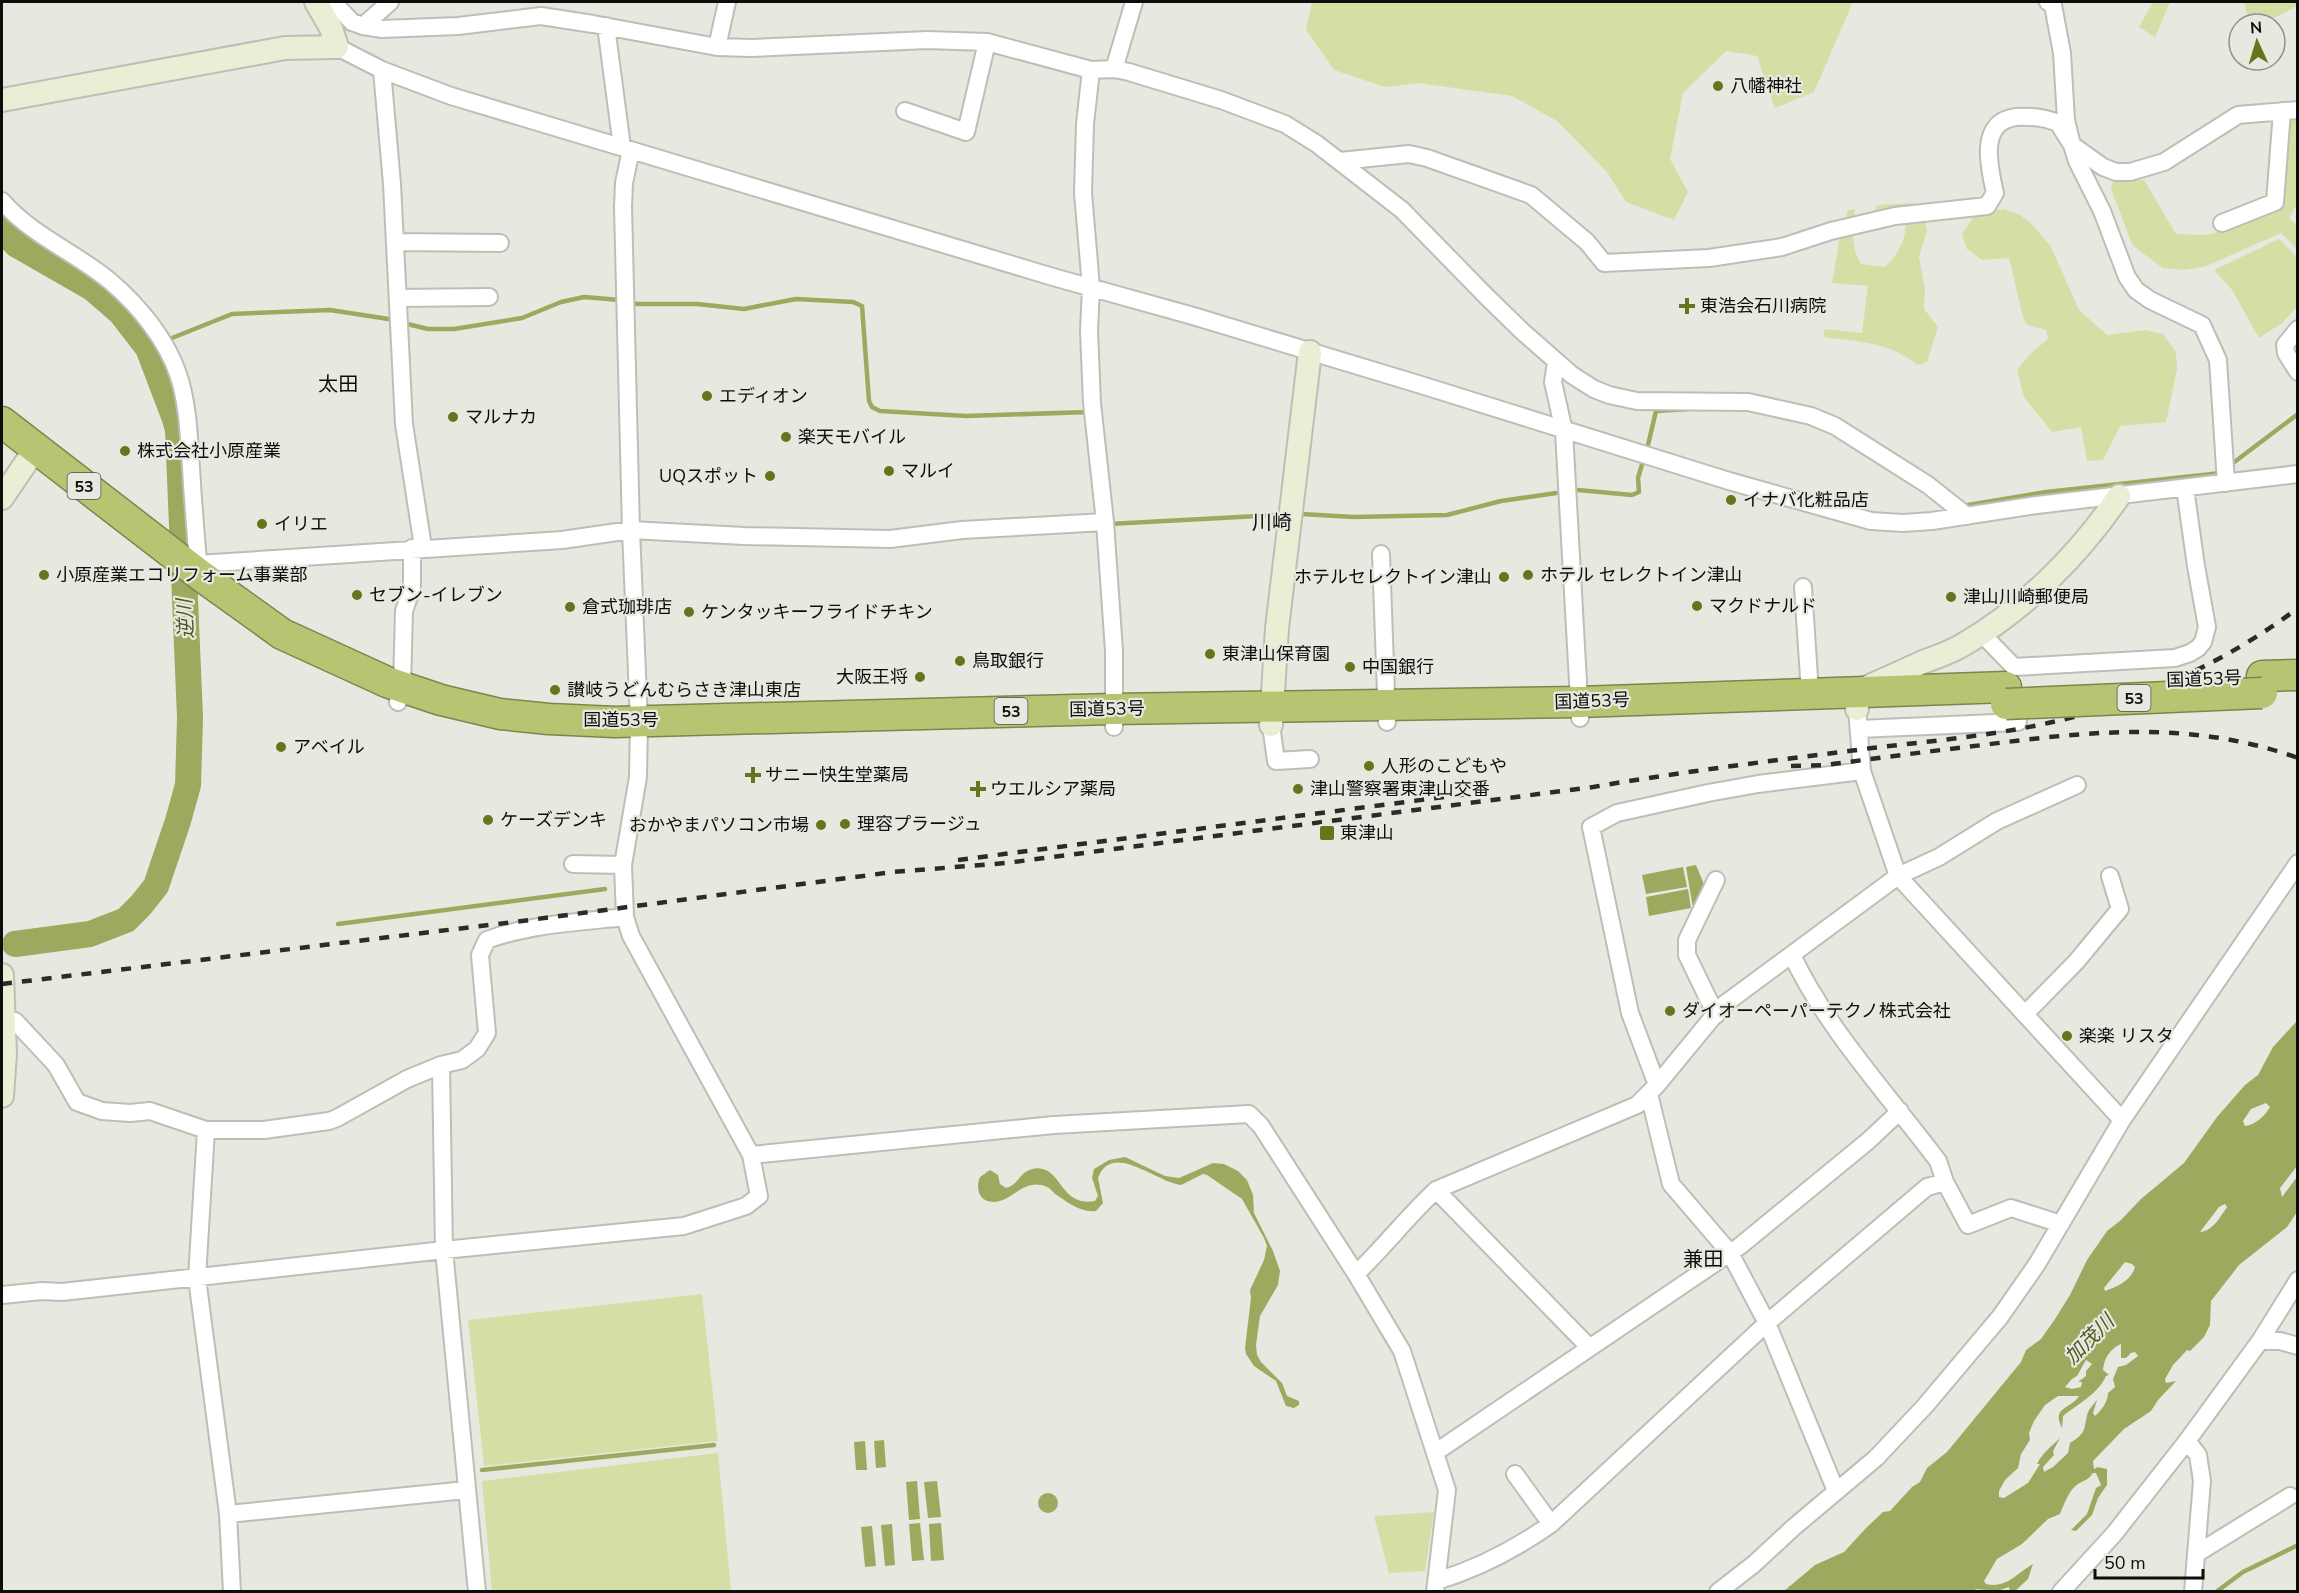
<svg xmlns="http://www.w3.org/2000/svg" width="2299" height="1593" viewBox="0 0 2299 1593" font-family="'Nunito Sans','Noto Sans JP',sans-serif">
<style>
.green{fill:#d4dfa5}
.water{fill:#9da95f;fill-rule:evenodd}
.lines{fill:none;stroke-linecap:round;stroke-linejoin:round}
.stream{stroke:#9da95f;stroke-width:4.5}
.river{stroke:#9da95f;stroke-width:26}
.street-casing{stroke:#bdbfb7;stroke-width:20}
.secondary-casing{stroke:#bdbfb7;stroke-width:26}
.highway-casing{stroke:#7c854e;stroke-width:33}
.street{stroke:#fff;stroke-width:16}
.secondary{stroke:#e9eed5;stroke-width:22}
.highway{stroke:#b7c572;stroke-width:30}
.rail{stroke:#2a2c28;stroke-width:4.5;stroke-dasharray:10 10;stroke-linecap:butt}
.highway-bridge-casing{stroke:#7c854e;stroke-width:33;stroke-linecap:butt}
.highway-bridge{stroke:#b7c572;stroke-width:30}
.poi-dot{fill:#68731d;stroke:#e7e9e0;stroke-width:2}
.labels{text-anchor:middle;stroke-width:4.5;stroke-linejoin:round;paint-order:stroke}
.shield{fill:#e7e9e0;stroke:#4e504b;stroke-width:1.5}
.shield-label{font-size:16px;font-weight:bold;fill:#0d0e0b}
.poi-label{font-size:18px;fill:#0d0e0b;stroke:#e7e9e0;text-anchor:start}
.street-label{font-size:18px;fill:#0d0e0b;stroke:#e7e9e0}
.neighbourhood-label{font-size:20px;fill:#0d0e0b;stroke:#e7e9e0}
.water-label{font-size:20px;font-style:italic;fill:#505721;stroke:#e7e9e0}
</style>
<rect width="100%" height="100%" fill="#e7e9e0"/>
<path class="green" d="M1312,2H1853L1814,92L1775,108L1757,56L1726,51L1683,93L1670,159L1688,192L1674,220L1626,202L1607,172L1557,121L1512,96L1418,83L1385,87L1334,70L1306,30Z
M2153,2H2170L2155,37L2139,27Z
M2244,2H2297V6L2263,24H2249Z
M2297,113V204L2289,218L2297,225V249L2281,233L2204,267L2184,270L2163,268L2133,246L2111,189L2113,180H2144L2176,234L2208,235L2281,208L2283,134L2287,115Z
M1914,203L1925,220L1927,231L1919,257L1925,290L1924,309L1938,327L1927,362L1918,365C1888,342 1861,342 1824,337V329L1862,333L1868,286L1832,283L1840,236L1848,210L1855,209C1853,230 1850,246 1861,264L1885,267C1896,257 1908,238 1905,222L1885,224L1875,211L1877,205Z
M2004,209L2020,215L2033,225L2051,247L2079,310L2107,335L2145,330L2163,334L2176,352L2177,369L2166,422L2120,426L2103,460L2087,461L2081,427L2052,432L2024,397L2017,370L2028,356L2048,339L2046,330L2027,325L2023,317L2009,258L1982,260L1967,249L1962,234L1976,213Z
M2279,239L2297,257V307L2281,324L2259,338L2232,290L2214,270Z
M702,1294L718,1441L484,1466L468,1320Z
M718,1453L731,1591H492L482,1481Z
M1434,1512L1425,1571L1389,1573L1374,1516Z"/>
<path class="water" d="M1696,865L1706,889L1693,908L1686,867Z
M1683,867L1687,887L1646,894L1642,875Z
M1688,889L1691,908L1649,916L1646,897Z
M2297,1021V1166L2280,1188L2282,1197L2297,1177V1212L2287,1227L2239,1265L2211,1301L2210,1325L2204,1337L2190,1351L2187,1350L2173,1365L2165,1379L2166,1383L2176,1381L2158,1400L2151,1411L2124,1429L2093,1461L2094,1469L2098,1467L2107,1469V1485L2098,1498L2092,1515L2076,1531L2071,1530L2087,1514L2096,1488L2101,1485L2096,1473H2093C2087,1481 2086,1479 2078,1484C2069,1490 2064,1504 2060,1514L2048,1519L2022,1544L1997,1559L1984,1581L1986,1584C2006,1589 2017,1573 2033,1564L2028,1579L2015,1591H2010L2009,1587L1997,1591L1976,1589L1973,1592L1784,1591L1815,1565L1844,1552L1867,1527L1883,1512L1890,1511L1912,1487L1920,1482L1927,1468L1947,1452L2021,1362L2026,1350L2041,1339L2055,1319L2070,1295L2087,1260L2107,1231L2121,1220L2141,1199L2184,1163L2217,1117L2245,1085L2258,1075L2273,1047ZM2266,1103L2270,1107C2265,1116 2255,1125 2245,1126L2243,1121L2251,1109ZM2225,1204L2227,1207C2220,1217 2213,1231 2200,1232L2219,1207ZM2125,1262L2132,1264L2135,1267C2131,1281 2118,1286 2105,1291L2104,1288ZM2121,1344V1358H2126L2131,1353L2135,1352L2138,1356L2126,1365L2118,1367L2113,1379L2115,1387L2108,1393C2108,1401 2102,1410 2095,1416L2093,1413L2097,1400C2094,1404 2090,1408 2088,1412C2083,1429 2088,1432 2070,1443L2068,1453L2053,1467L2044,1472L2043,1467L2054,1455L2053,1451L2060,1438C2052,1446 2042,1453 2037,1464H2040L2028,1483L2004,1498L1999,1497V1491L2005,1480L2018,1468L2021,1454L2030,1440L2029,1433L2034,1421L2045,1405L2058,1396H2079C2071,1409 2051,1407 2062,1428L2063,1416C2078,1404 2098,1394 2106,1376L2109,1375L2103,1370C2104,1358 2110,1349 2121,1344ZM2086,1360L2092,1364L2086,1371V1376L2078,1382H2082L2081,1387L2072,1389L2065,1387L2072,1379L2077,1376Z
M1125,1157L1165,1176L1179,1178L1213,1163L1224,1164L1238,1171L1247,1180L1253,1195L1254,1213L1273,1251L1280,1271L1278,1285L1260,1316L1256,1345L1257,1355L1261,1362L1282,1383L1287,1396L1299,1401V1405L1294,1408L1286,1406L1276,1381L1254,1366L1246,1354L1245,1348L1251,1298L1250,1290L1264,1260L1267,1246L1264,1238L1242,1199L1207,1175L1203,1174L1181,1185C1154,1181 1112,1141 1098,1178L1103,1203L1096,1211C1081,1213 1067,1202 1054,1193C1052,1191 1050,1188 1047,1187C1026,1178 1015,1197 1000,1201C982,1206 974,1192 980,1177L990,1170L998,1175L1000,1184L1006,1188C1018,1185 1020,1172 1032,1169C1062,1162 1058,1208 1095,1201L1098,1196L1092,1178L1094,1169L1109,1160Z
M884,1440L886,1467L876,1468L874,1441Z
M865,1441L867,1470H856L854,1442Z
M917,1481L920,1519L909,1520L906,1482Z
M937,1481L941,1517L928,1518L924,1482Z
M1038 1503a10 10 0 1 1 20 0a10 10 0 1 1-20 0Z
M920,1523L924,1560L912,1561L909,1524Z
M941,1523L944,1560L931,1561L929,1524Z
M892,1524L895,1565L885,1566L881,1525Z
M872,1526L876,1566L865,1567L861,1527Z"/>
<g class="lines">
<path class="stream" d="M629,302L637,304H697L744,309L796,299L853,302L862,306L869,401L872,407L880,411L966,416L1089,412
M403,323L428,329H454L522,318L561,302L584,297L620,300
M167,340L232,314L330,310L395,320
M148,348L159,343
M1648,445L1656,411L1688,409
M2233,463L2298,414
M1578,490L1632,495L1639,492L1638,478L1643,461
M1968,505L2046,492L2221,473
M1301,514L1354,517L1447,515L1501,501L1556,493
M1109,524L1279,515
M338,924L605,889
M482,1470L714,1445
M2216,1592L2243,1572L2298,1545"/>
<path class="river" d="M2,230L17,245L92,288L121,313L148,348L175,419L178,430L190,718L188,785L178,821L156,886L141,905L126,920L90,934L15,944"/>
<defs>
<path id="street" d="M333,2L352,22L363,26L382,29L458,26L541,16L593,24L717,47L751,48L927,40L987,42L1091,70L1114,69L1129,72L1221,100L1285,124L1317,144L1402,210L1487,297L1523,332L1572,375L1594,389L1609,395L1637,401L1748,402L1811,416L1835,426L1928,485L1967,516
M2048,2L2053,5L2062,53L2066,120L2072,145L2077,161L2102,211L2127,277L2136,290L2150,300L2202,325L2218,360L2226,483
M363,26L390,2
M606,26L622,147
M337,47L382,70L451,96L1053,277L1193,316L1418,384L1729,481L1871,521L1903,523L1932,521L2037,505L2298,474
M717,47L727,2
M1114,69L1134,2
M382,70L392,184L404,424L423,547
M1091,70L1085,124L1083,193L1091,287L1089,331L1092,403L1105,522L1114,651V727
M905,111L966,132L987,42
M1340,161L1409,154L1427,158L1531,195L1587,242L1604,263L1709,258L1782,247L1831,231L1895,216L1987,206L1995,193C1989,167 1978,122 2016,117C2030,116 2044,117 2058,123L2072,145L2103,167L2116,172H2130L2164,162L2238,115L2298,110
M2,201C32,236 77,253 111,282C139,306 166,339 178,374C188,403 189,438 191,468C193,503 196,538 199,573
M2222,223L2275,202L2282,111
M395,242L500,243
M398,298L489,297
M2298,329L2285,345L2286,353L2298,372
M1556,362L1553,382L1564,431L1580,718
M1381,554L1387,722
M198,564L562,540L631,530L744,536L890,539L962,530L1105,522
M1803,587L1810,693
M1982,634L2014,667L2175,658L2190,653L2198,648L2203,642L2207,627L2196,566L2185,488
M398,702L402,687L404,611L412,588V548
M1857,709L1862,771L1898,876L2122,1120
M1271,725L1276,761L1310,759
M1859,729L2018,722L2016,698
M573,864L623,865
M1792,955C1826,1028 1890,1097 1938,1161L1945,1182L1968,1225L2011,1208L2061,1224
M2025,1014L2076,962L2120,909L2110,876
M1716,1015L1687,955V940L1716,880
M4,1020L15,1021L56,1065L77,1102L102,1111L130,1113L150,1111L206,1130H264L329,1121L337,1118L407,1079L441,1065L462,1060L477,1049L487,1033L480,955L487,940C530,924 580,922 625,917
M441,1065L444,1250L477,1592
M1657,1085L1630,1013L1591,827L1617,813L1708,793L1758,784L1862,771
M1649,1094L1671,1184L1730,1253L1767,1323L1836,1491
M206,1130L197,1278L228,1514L232,1592
M751,1155L1054,1125L1249,1114L1261,1126L1356,1274L1402,1351L1447,1490L1435,1592
M1436,1190L1589,1347
M1356,1274C1384,1247 1408,1216 1436,1190L1637,1105L1657,1085L1722,1006L1898,876L1939,857L1997,821L2077,785
M2,1295L42,1291L62,1292L444,1250L684,1226L746,1206L759,1196L751,1155L631,936L625,917L623,865L638,777L639,721L631,530L623,207L624,183L631,150
M2260,1341H2280L2298,1346
M2187,1441L2198,1455L2202,1481L2193,1592
M1436,1452L1740,1246L1868,1141L1900,1111
M1515,1474L1551,1524
M228,1514L466,1490
M2196,1554L2290,1496
M1437,1581C1476,1569 1517,1548 1551,1524L1767,1323L1927,1187L1945,1182
M1718,1592L1754,1564L1794,1527L1876,1458L1925,1406L2000,1317L2037,1264L2122,1120L2298,863
M2061,1592L2114,1534L2187,1441L2260,1341L2298,1280"/>
<path id="secondary" d="M2,100L285,48L337,47L331,28L316,2
M2,498L36,448
M1857,709L1856,692C1879,682 1901,672 1923,662C1936,657 1949,653 1961,646C2024,610 2078,556 2119,496
M1271,725L1277,628L1310,352
M2,975L5,1054L2,1096"/>
<path id="highway" d="M2,422L200,575L282,634L387,682L441,700L500,714L549,719L615,722L1113,709L1579,702L2006,687
M2262,676L2298,675"/>
</defs>
<use href="#street" class="street-casing"/>
<use href="#secondary" class="secondary-casing"/>
<use href="#highway" class="highway-casing"/>
<use href="#street" class="street"/>
<use href="#secondary" class="secondary"/>
<use href="#highway" class="highway"/>
<path class="rail" d="M1791,766L1826,765C1878,758 1931,751 1983,745C2091,731 2193,720 2298,758
M958,860L1475,793
M2,984L522,921L893,872L1006,863L1593,787C1686,771 1779,760 1872,748C1931,741 1990,736 2048,723C2134,705 2228,661 2298,608"/>
<defs>
<path id="highway-bridge" d="M2006,704L2262,693"/>
</defs>
<use href="#highway-bridge" class="highway-bridge-casing"/>
<use href="#highway-bridge" class="highway-bridge"/>
</g>
<g class="poi-dot">
<circle cx="1718" cy="86" r="6"/>
<path d="M1684 297h6v6h6v6h-6v6h-6v-6h-6v-6h6z"/>
<circle cx="707" cy="396" r="6"/>
<circle cx="453" cy="417" r="6"/>
<circle cx="786" cy="437" r="6"/>
<circle cx="125" cy="451" r="6"/>
<circle cx="889" cy="471" r="6"/>
<circle cx="770" cy="476" r="6"/>
<circle cx="1731" cy="500" r="6"/>
<circle cx="262" cy="524" r="6"/>
<circle cx="44" cy="575" r="6"/>
<circle cx="1528" cy="575" r="6"/>
<circle cx="1504" cy="577" r="6"/>
<circle cx="357" cy="595" r="6"/>
<circle cx="1951" cy="597" r="6"/>
<circle cx="1697" cy="606" r="6"/>
<circle cx="570" cy="607" r="6"/>
<circle cx="689" cy="612" r="6"/>
<circle cx="1210" cy="654" r="6"/>
<circle cx="960" cy="661" r="6"/>
<circle cx="1350" cy="667" r="6"/>
<circle cx="920" cy="677" r="6"/>
<circle cx="555" cy="690" r="6"/>
<circle cx="281" cy="747" r="6"/>
<circle cx="1369" cy="766" r="6"/>
<path d="M750 766h6v6h6v6h-6v6h-6v-6h-6v-6h6z"/>
<path d="M975 780h6v6h6v6h-6v6h-6v-6h-6v-6h6z"/>
<circle cx="1298" cy="789" r="6"/>
<circle cx="488" cy="820" r="6"/>
<circle cx="845" cy="824" r="6"/>
<circle cx="821" cy="825" r="6"/>
<rect x="1319" y="825" width="16" height="16" rx="3"/>
<circle cx="1670" cy="1011" r="6"/>
<circle cx="2067" cy="1036" r="6"/>
</g>
<g class="labels">
<g class="shield">
<rect x="67.5" y="473" width="33" height="26" rx="4.5"/>
<rect x="2117.5" y="685" width="33" height="26" rx="4.5"/>
<rect x="994.5" y="698" width="33" height="26" rx="4.5"/>
</g>
<g class="shield-label">
<text x="84" y="492">53</text>
<text x="2134" y="704">53</text>
<text x="1011" y="717">53</text>
</g>
<g class="poi-label">
<text x="1730" y="92">八幡神社</text>
<text x="1700" y="312">東浩会石川病院</text>
<text x="719" y="402">エディオン</text>
<text x="465" y="423">マルナカ</text>
<text x="798" y="443">楽天モバイル</text>
<text x="137" y="457">株式会社小原産業</text>
<text x="901" y="477">マルイ</text>
<text x="758" y="482" text-anchor="end">UQスポット</text>
<text x="1743" y="506">イナバ化粧品店</text>
<text x="274" y="530">イリエ</text>
<text x="56" y="581">小原産業エコリフォーム事業部</text>
<text x="1540" y="581">ホテル セレクトイン津山</text>
<text x="1492" y="583" text-anchor="end">ホテルセレクトイン津山</text>
<text x="369" y="601">セブン-イレブン</text>
<text x="1963" y="603">津山川崎郵便局</text>
<text x="1709" y="612">マクドナルド</text>
<text x="582" y="613">倉式珈琲店</text>
<text x="701" y="618">ケンタッキーフライドチキン</text>
<text x="1222" y="660">東津山保育園</text>
<text x="972" y="667">鳥取銀行</text>
<text x="1362" y="673">中国銀行</text>
<text x="908" y="683" text-anchor="end">大阪王将</text>
<text x="567" y="696">讃岐うどんむらさき津山東店</text>
<text x="293" y="753">アベイル</text>
<text x="1381" y="772">人形のこどもや</text>
<text x="765" y="781">サニー快生堂薬局</text>
<text x="990" y="795">ウエルシア薬局</text>
<text x="1310" y="795">津山警察署東津山交番</text>
<text x="500" y="826">ケーズデンキ</text>
<text x="857" y="830">理容プラージュ</text>
<text x="809" y="831" text-anchor="end">おかやまパソコン市場</text>
<text x="1340" y="839">東津山</text>
<text x="1682" y="1017">ダイオーペーパーテクノ株式会社</text>
<text x="2079" y="1042">楽楽 リスタ</text>
</g>
<g class="street-label">
<text transform="translate(2204 679) rotate(-2)" y="6">国道53号</text>
<text transform="translate(1592 701) rotate(-2)" y="6">国道53号</text>
<text transform="translate(1107 709) rotate(-1)" y="6">国道53号</text>
<text x="621" y="726">国道53号</text>
</g>
<g class="neighbourhood-label">
<text x="338" y="391">太田</text>
<text x="1272" y="529">川崎</text>
<text x="1703" y="1266">兼田</text>
</g>
<g class="water-label">
<text transform="translate(185 619) rotate(-93)" y="7">逆川</text>
<text transform="translate(2089 1339) rotate(-45)" y="7">加茂川</text>
</g>
</g>
<rect width="2299" height="1593" fill="none" stroke="#0d0e0b" stroke-width="6"/>
<g transform="translate(2257 42) rotate(356)"><circle r="28" fill="#e7e9e0" stroke="#90918b" stroke-width="1.5"/>
<path d="M0-4.5L10 22L0 15L-10 22Z" fill="#68731d"/>
<text y="-9" font-size="16" font-weight="bold" text-anchor="middle" fill="#0d0e0b">N</text>
</g>
<path d="M2095 1569v9h108v-9" fill="none" stroke="#0d0e0b" stroke-width="3"/>
<text x="2104" y="1569" font-size="18" fill="#0d0e0b" stroke="#e7e9e0" stroke-width="4.5" paint-order="stroke">50 m</text>
</svg>
